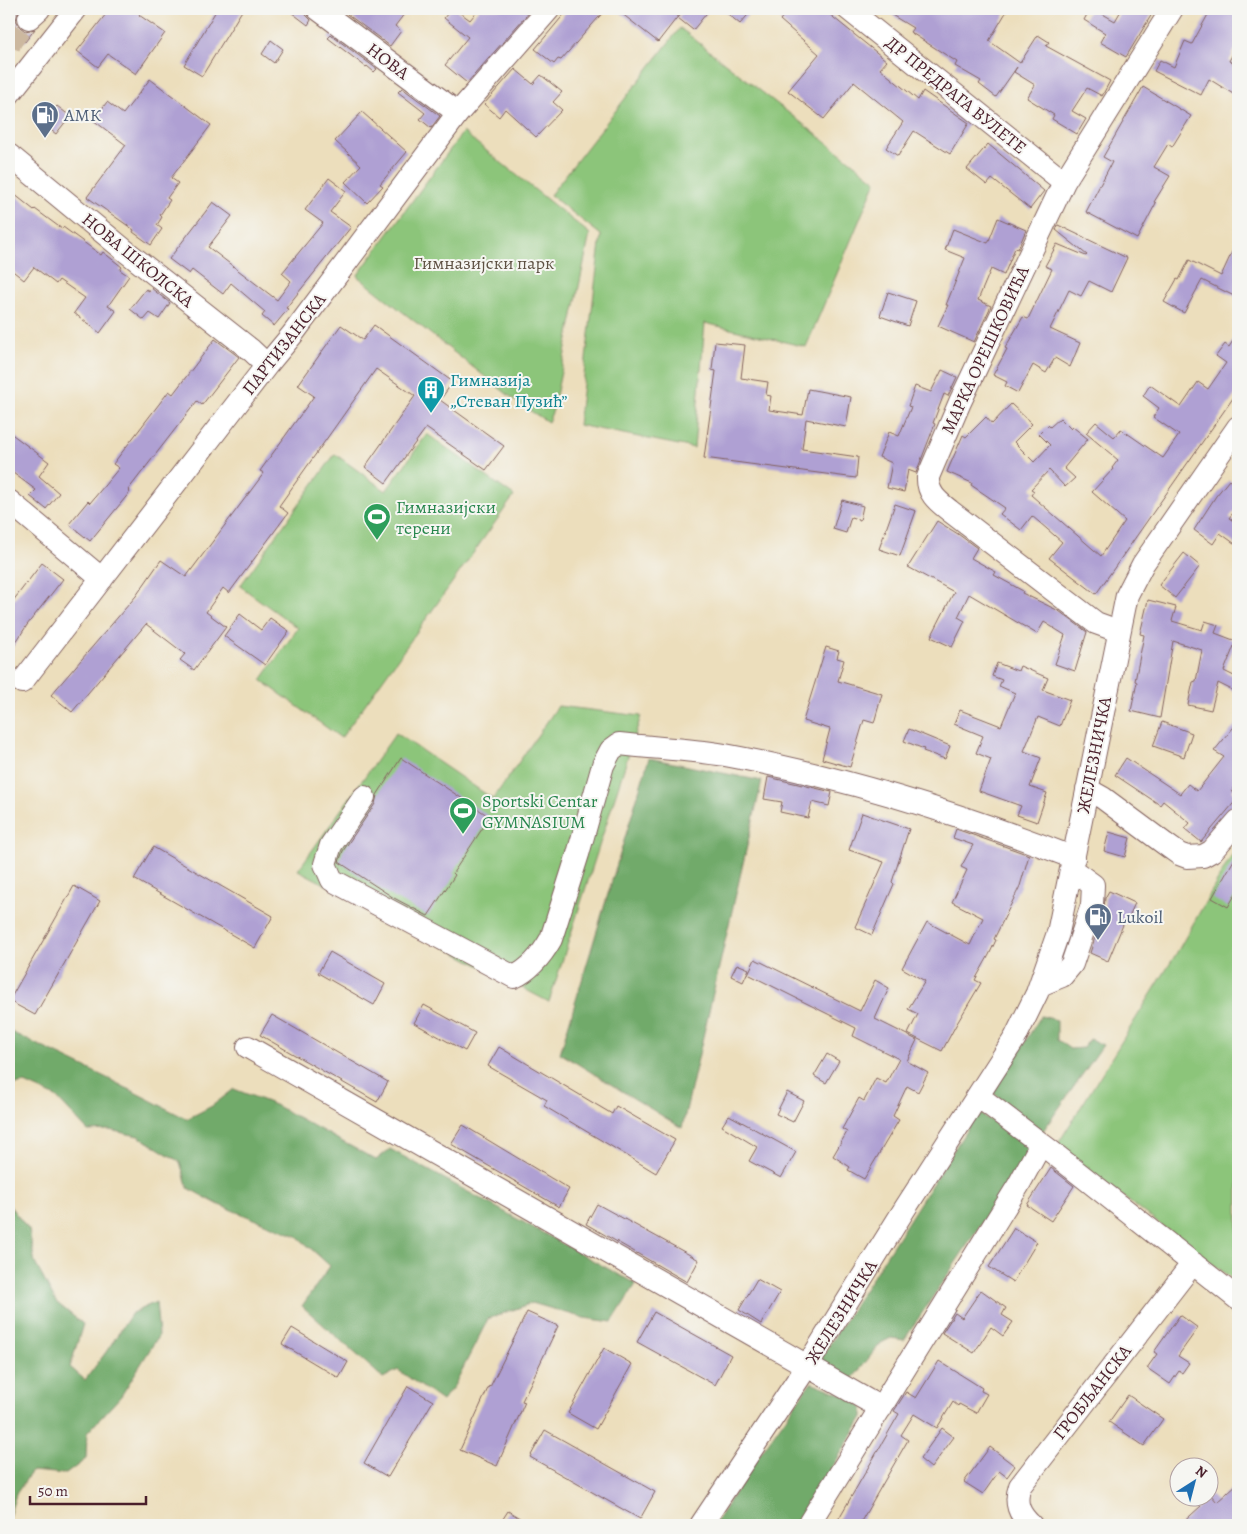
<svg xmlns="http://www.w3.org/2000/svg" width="1247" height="1534" viewBox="0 0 1247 1534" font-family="Alegreya,serif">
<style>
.green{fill:#8cc57a;stroke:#6b7252}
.forest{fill:#71aa6a;stroke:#5e644a}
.building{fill:#afa0d3}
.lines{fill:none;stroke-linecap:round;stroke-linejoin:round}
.minor-tunnel{stroke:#ccb89f;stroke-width:22;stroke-dasharray:22 11;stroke-linecap:butt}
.minor-casing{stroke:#83625e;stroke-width:24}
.minor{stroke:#fff;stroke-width:22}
.labels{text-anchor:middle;stroke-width:4;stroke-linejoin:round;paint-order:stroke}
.street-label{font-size:18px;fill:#4a1f2b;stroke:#f6f6f2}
.service-label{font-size:18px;fill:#4e5e75;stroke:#f6f6f2;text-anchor:start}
.park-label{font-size:18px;fill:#5e5143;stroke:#f6f6f2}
.culture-label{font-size:18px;fill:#0d838f;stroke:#f6f6f2;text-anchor:start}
.leisure-label{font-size:18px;fill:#27864d;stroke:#f6f6f2;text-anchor:start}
</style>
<rect width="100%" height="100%" fill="#f6f6f2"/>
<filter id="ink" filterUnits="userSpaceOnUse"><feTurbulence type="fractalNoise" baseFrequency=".02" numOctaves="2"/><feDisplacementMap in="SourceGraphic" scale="10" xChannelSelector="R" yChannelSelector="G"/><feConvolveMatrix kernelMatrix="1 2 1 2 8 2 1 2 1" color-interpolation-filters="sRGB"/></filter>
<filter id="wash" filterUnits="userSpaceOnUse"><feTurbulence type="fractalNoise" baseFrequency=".0096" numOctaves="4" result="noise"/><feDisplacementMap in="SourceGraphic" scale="20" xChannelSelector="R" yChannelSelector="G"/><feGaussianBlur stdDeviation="1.12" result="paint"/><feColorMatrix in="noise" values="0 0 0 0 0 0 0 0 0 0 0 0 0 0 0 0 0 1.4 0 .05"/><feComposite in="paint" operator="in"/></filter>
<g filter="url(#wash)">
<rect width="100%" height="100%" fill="#ecdebc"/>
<path class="green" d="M680,28L876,181L806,347L705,323L694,448L578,425L601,235L550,195Z
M463,132L590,234L553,410L548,422L521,405L357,276Z
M427,434L514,496L341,738L261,680L298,628L240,586L335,454L386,491Z
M558,706L641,716L549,1002L298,870L396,733L493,799Z
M1232,855L1238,859V1283L1056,1147L1176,954Z"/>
<path class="forest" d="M649,758L762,781L682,1128L560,1053Z
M1041,1016L1057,1020V1040L1070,1049L1083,1048L1090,1039L1103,1045L1043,1131L993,1093Z
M9,1031L105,1077L187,1119L212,1106L234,1089L275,1105L376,1160L390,1149L636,1284L612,1322L584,1318L532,1303L488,1319L454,1386L442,1401L398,1370L383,1378L302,1306L330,1266L297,1236L219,1205L188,1188L180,1162L138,1136L109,1130L88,1131L56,1097L25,1083L9,1086Z
M978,1112L1032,1148L904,1340L891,1338L881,1343L852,1379L819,1361Z
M9,1205L29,1230L35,1263L56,1302L83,1324L70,1367L85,1380L106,1352L132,1313L156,1302L159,1335L121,1396L87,1433L86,1459L66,1474L32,1471L16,1494L9,1517Z
M811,1382L844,1395L863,1407V1417L797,1525H714L757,1458Z"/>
<g id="blocks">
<path class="building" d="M9,9H17L19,10L16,20L20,27L25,31L35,29L25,42L17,36L9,47Z
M110,9H143L139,15L165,33L136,74L108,54L98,67L77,51Z
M217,9H243L202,76L184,65Z
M287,9H305L306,15L311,20L308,25Z
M351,9H408L395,26L401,31L390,46L347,14Z
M451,9H455L470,20L479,9H532L467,83L445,65L468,37L444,18Z
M566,9H606L561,60L558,59L554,64L535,49L566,12Z
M616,9H671L679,15L658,42Z
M685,9H710L693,30L678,18Z
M722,9H753L740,24Z
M789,9H823L887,61L880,69L918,100L923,91L969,123L950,154L914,131L898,156L886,148L903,122L854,82L824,119L788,91L819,54L780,20Z
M882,9H1008L989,41L1020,63L1038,35L1049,42L1046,46L1110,81L1102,96L1087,88L1072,111L1086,119L1077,134L1052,119L1054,115L1027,98L1035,85L1014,72L1017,67L996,97L979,84L981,81L955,66L957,62L910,32L913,28Z
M1090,9H1094L1115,21L1122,9H1155L1126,57L1100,42L1105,33L1084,20Z
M1211,9H1238V44L1229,61L1238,66V97L1209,79L1201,95L1154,71L1160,60L1174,67L1185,41L1192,44Z
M331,35L377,69L374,72L367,66L366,67L328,38Z
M271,40L283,49L274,63L262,54Z
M515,69L533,84L541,75L562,92L553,102L562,110L536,137L505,109L499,117L484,104Z
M150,79L211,125L171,178L178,183L167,198L170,200L160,215L162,217L157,225L162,229L151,245L133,232L134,230L87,197L126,145L93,120L107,102L123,114Z
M1143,87L1191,116L1172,147L1168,144L1154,167L1170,176L1154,202L1156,203L1137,239L1086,212L1112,162L1103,157Z
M402,88L440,116L431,128L420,119L425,113L398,92Z
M57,106L70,116L56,134L43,124Z
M362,112L407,152L380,184L383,186L367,203L345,182L361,165L335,141Z
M988,144L1044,191L1030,209L992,179L987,185L967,169Z
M329,178L346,191L330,212L351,227L286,308L288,309L274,326L262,316L265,312L231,283L223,294L192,270L189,274L169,259L213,202L232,216L208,247L277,300L291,281L282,273L323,223L305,210Z
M9,190L34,210L35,209L62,229L63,227L101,255L103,252L122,267L120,270L129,276L108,306L116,311L100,333L74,313L85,298L59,280L56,284L34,267L24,280L9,268Z
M998,218L1026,230L1018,249L1015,248L1004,275L991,269L978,300L991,306L974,342L938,326L948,305H946L965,258L945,250L953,229L988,243Z
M1058,225L1127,258L1111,292L1089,281L1081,296L1069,290L1050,329L1080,343L1070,367L1055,358L1046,373L1033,365L1018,393L1005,386L1007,382L993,375L1007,349L1005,348L1023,317L1028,319L1052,269L1045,266L1057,244L1086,256L1087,255L1056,230Z
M1238,239V298L1202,280L1184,313L1164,302L1177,279L1179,280L1189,260L1221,276Z
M151,288L170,303L159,319L150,313L144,320L130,309L146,289L149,291Z
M888,292L916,301L908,326L880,316Z
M341,325L363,340L374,325L453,382L440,400L504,446L486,470L426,428L386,483L365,467L415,396L376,369L279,506L288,513L229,593L223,588L206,612L226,627L194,670L180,660L185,654L146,624L72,712L51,695L136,596L161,560L186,577L264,473L260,471L314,396L298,385Z
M1238,333V391L1096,594L1049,558L1062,542L1032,516L1021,530L1000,514L1005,508L971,485L972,483L947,472L963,435L966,437L986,417L992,424L1011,404L1032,424L1014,442L1034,462L1050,445L1039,434L1048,425L1050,427L1060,418L1071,429L1073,427L1088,439L1064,468L1075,478L1065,487L1049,470L1031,489L1034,491L1031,495L1101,556L1125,521L1092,492L1113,469L1112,468L1118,460L1086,433L1096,422L1114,437L1121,429L1163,458L1179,435L1153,417L1159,408L1143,396L1150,385L1181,407L1198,382L1208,389L1226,363L1216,356L1225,344L1229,347Z
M215,339L239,357L202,405L197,401L128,490L130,492L90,541L69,524L88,501L90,503L119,468L113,464L169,391L173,394Z
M715,342L745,345L741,378L768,382L766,395L771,396L769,410L803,415L808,389L851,397L846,427L806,419L802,449L858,457L856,478L704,458L716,371L712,370Z
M942,370L957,377L948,396L944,394L933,423L935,424L916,473L908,470L904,492L887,488L892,463L879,457L889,432L899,436L911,407L908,406L915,386L931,392Z
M9,432L49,462L39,476L59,493L46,509L30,496L36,490L9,470Z
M1229,480L1238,488V506L1229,518L1238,524V546L1220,533L1213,544L1194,530L1216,496Z
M842,500L863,506L860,520L851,517L846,533L833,529Z
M895,504L916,511L900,556L879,549Z
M937,521L958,534L977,548L971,558L996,572L994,575L1023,591L1022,593L1059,611L1087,632L1075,671L1055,664L1065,635L1044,622L1037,634L969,594L958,617L965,621L952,647L931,637L954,592L908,567Z
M1184,553L1200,566L1175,598L1159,585Z
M42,563L63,579L27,625L9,653V606Z
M1148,600L1176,607L1172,621L1202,630L1205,621L1218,625L1215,633L1236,641L1224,671L1238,678V693L1218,683L1211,710L1188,705L1193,682L1196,681L1202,650L1173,641L1160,718L1131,711L1137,682L1135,681L1144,635L1140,634Z
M240,614L261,630L270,618L289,631L265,665L224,636Z
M826,647L839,651L837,658L844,660L838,681L882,694L874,723L864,720L850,767L822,759L830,729L803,721Z
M997,663L1018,671L1020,666L1048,678L1043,690L1070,700L1060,726L1038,717L1024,751L1041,758L1030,787L1047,793L1037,822L1017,815L1021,806L979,791L991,759L976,753L983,736L954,724L960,710L1001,726L1015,693L999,686L1002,680L992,676Z
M1162,722L1192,733L1184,757L1153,746Z
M1238,722V783L1232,791L1238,798L1201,842L1185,829L1190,823L1163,801L1160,805L1115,775L1126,758L1180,794L1188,784L1197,791L1224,757L1214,751Z
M909,729L950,746L945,759L923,751L924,749L904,741Z
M401,758L490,817L453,873L455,875L428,916L394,898L339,862L343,851L375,804L377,795Z
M768,777L832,792L829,806L812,802L808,818L780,812L782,802L764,799Z
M862,813L909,829L892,882L894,884L872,935L855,927L884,862L849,850Z
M956,829L1029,855L1020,886L994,939L996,940L989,955L975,980L981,983L956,1025L942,1051L908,1034L918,1014L908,1009L925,981L902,968L927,922L970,945L983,918L952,902L967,870L961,867L973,845L953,838Z
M1109,832L1130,838L1125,857L1104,851Z
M153,847L273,916L255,948L134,879Z
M1238,853V890L1228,907L1212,898Z
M74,886L100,901L35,1015L9,1001Z
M1109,891L1135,903L1127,921L1125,920L1108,961L1090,953L1104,909L1105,898Z
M330,952L385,984L374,1005L318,973Z
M755,959L860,1011L875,980L889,988L875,1019L917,1040L907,1061L928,1073L918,1092L907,1086L893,1116L899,1120L864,1179L848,1170L850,1167L833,1156L847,1132L842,1129L859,1098L864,1101L876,1078L886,1083L899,1059L853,1036L856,1028L748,974Z
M737,964L749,969L743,982L731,976Z
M424,1005L475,1033L465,1051L414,1023Z
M272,1015L388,1082L377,1102L260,1035Z
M499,1047L612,1114L616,1106L675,1140L656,1173L544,1106L547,1100L488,1066Z
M827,1054L839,1061L826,1083L814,1076Z
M787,1092L804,1101L793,1122L776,1114Z
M729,1115L796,1152L781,1178L749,1161L757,1147L722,1126Z
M463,1125L569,1189L559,1207L451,1144Z
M1051,1168L1074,1186L1051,1221L1027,1205Z
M597,1204L699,1260L687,1282L586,1224Z
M1014,1228L1037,1242L1013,1282L989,1267Z
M757,1279L780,1292L761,1324L739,1310Z
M981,1290L1006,1308L1002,1315L1013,1322L1003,1336L991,1327L974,1353L942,1333L955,1313L962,1318Z
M527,1312L558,1326L522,1401L525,1402L497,1466L460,1450L489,1386L490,1387Z
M654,1312L731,1355L715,1385L637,1342Z
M1180,1315L1198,1328L1178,1356L1189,1363L1182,1373L1179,1371L1170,1384L1147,1368L1157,1354L1154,1352Z
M292,1328L348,1362L339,1378L282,1344Z
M604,1348L632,1364L596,1429L568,1413Z
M939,1361L982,1388L981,1391L987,1394L976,1413L959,1404L958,1406L953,1402L937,1428L914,1414L901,1435L908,1440L859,1525H835L899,1414L894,1411L906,1392L916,1398Z
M408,1386L433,1401L388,1477L364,1463Z
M1128,1395L1163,1419L1144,1446L1109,1422Z
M942,1428L954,1437L931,1468L920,1459Z
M545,1430L655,1492L640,1519L530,1457Z
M990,1447L1015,1466L1007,1477L999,1471L983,1494L964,1482Z
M1238,1483V1525H1180L1201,1506L1197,1502L1203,1496H1210V1494L1217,1502Z
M508,1511L531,1525H499Z"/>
</g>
</g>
<g filter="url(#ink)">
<use href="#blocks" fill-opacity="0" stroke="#83625e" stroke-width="1"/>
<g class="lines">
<path class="minor-tunnel" d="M9,47L11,41L29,18"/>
<defs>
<path id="minor" d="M318,9L458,113
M848,9L1064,182
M29,18L39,9
M9,94L76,9
M9,155L128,253L251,350L267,365
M9,501L102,579
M1118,631L1096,623L950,511C939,502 927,494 928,477L960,402L1064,182L1172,9
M22,682L267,365L292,335L458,113L549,9
M1087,789L1103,798L1165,844L1179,854L1187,857L1203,856L1212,851L1238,821
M364,797L331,845L325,864L332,880L514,977C531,969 542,955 551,939L578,854L603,765L611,750L619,744C654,748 690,749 725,755C844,777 961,814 1074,858
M1040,985L1062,976L1072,964L1092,905L1093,885L1071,869
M248,1047L881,1408
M978,1096L1048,1149L1238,1299
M701,1525L807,1366L904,1210L1015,1038L1037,993L1058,933L1127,595L1143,564L1238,427
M808,1525L1018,1186L1041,1144
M1031,1525C1019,1514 1014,1503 1020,1486L1193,1263"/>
</defs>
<use href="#minor" class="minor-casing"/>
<use href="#minor" class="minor"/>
</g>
</g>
<defs>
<symbol id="fuel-pin" viewBox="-11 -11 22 30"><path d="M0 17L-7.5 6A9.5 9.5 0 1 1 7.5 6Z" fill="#5c6f8a" stroke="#f6f6f2"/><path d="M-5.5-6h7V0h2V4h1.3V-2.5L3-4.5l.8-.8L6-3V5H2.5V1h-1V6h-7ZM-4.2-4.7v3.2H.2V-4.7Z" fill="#fff"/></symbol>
<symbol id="building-pin" viewBox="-11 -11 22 30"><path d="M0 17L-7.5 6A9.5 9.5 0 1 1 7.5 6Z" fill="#0f9aa8" stroke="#f6f6f2"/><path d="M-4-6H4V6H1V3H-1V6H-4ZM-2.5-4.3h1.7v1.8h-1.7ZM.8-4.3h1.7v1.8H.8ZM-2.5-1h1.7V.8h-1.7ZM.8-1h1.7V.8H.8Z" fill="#fff"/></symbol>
<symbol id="stadium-pin" viewBox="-11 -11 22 30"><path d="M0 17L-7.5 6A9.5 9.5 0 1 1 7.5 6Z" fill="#2e9e5b" stroke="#f6f6f2"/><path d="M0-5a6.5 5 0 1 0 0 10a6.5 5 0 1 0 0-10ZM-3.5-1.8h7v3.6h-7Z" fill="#fff"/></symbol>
</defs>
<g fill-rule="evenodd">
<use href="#fuel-pin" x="29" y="99" width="32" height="43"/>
<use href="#building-pin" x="415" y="374" width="32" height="43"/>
<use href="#stadium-pin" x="361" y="501" width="32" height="43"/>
<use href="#stadium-pin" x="447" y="795" width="32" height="43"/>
<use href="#fuel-pin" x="1082" y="901" width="32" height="43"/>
</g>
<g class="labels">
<g class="street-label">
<text transform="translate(388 61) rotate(37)" y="6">НОВА</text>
<text transform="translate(956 95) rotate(39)" y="6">ДР ПРЕДРАГА ВУЛЕТЕ</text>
<text transform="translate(138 260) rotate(39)" y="6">НОВА ШКОЛСКА</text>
<text transform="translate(284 344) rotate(-52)" y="6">ПАРТИЗАНСКА</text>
<text transform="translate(985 350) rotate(-65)" y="6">МАРКА ОРЕШКОВИЋА</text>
<text transform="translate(1094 755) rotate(-79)" y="6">ЖЕЛЕЗНИЧКА</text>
<text transform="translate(841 1312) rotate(-58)" y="6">ЖЕЛЕЗНИЧКА</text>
<text transform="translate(1092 1392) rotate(-52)" y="6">ГРОБЉАНСКА</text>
</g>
<g class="service-label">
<text x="64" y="121">АМК</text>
<text x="1117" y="923">Lukoil</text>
</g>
<g class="park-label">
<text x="484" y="269">Гимназијски парк</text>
</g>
<g class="culture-label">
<text x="450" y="386">Гимназија<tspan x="450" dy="21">„Стеван Пузић”</tspan></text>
</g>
<g class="leisure-label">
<text x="396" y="513">Гимназијски<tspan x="396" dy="21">терени</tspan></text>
<text x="482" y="807">Sportski Centar<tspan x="482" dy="21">GYMNASIUM</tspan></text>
</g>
</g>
<rect width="1247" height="1534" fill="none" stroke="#f6f6f2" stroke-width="30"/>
<g transform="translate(1194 1482) rotate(36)"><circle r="24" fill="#f6f6f2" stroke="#b1a0a2"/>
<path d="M0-4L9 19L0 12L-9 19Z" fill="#1f6fb2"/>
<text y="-8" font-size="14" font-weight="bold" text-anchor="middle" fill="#4a1f2b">N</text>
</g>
<path d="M30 1496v8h116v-8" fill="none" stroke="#4a1f2b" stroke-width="2.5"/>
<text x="38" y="1496" font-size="15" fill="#4a1f2b" stroke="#f6f6f2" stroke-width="4" paint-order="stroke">50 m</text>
</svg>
